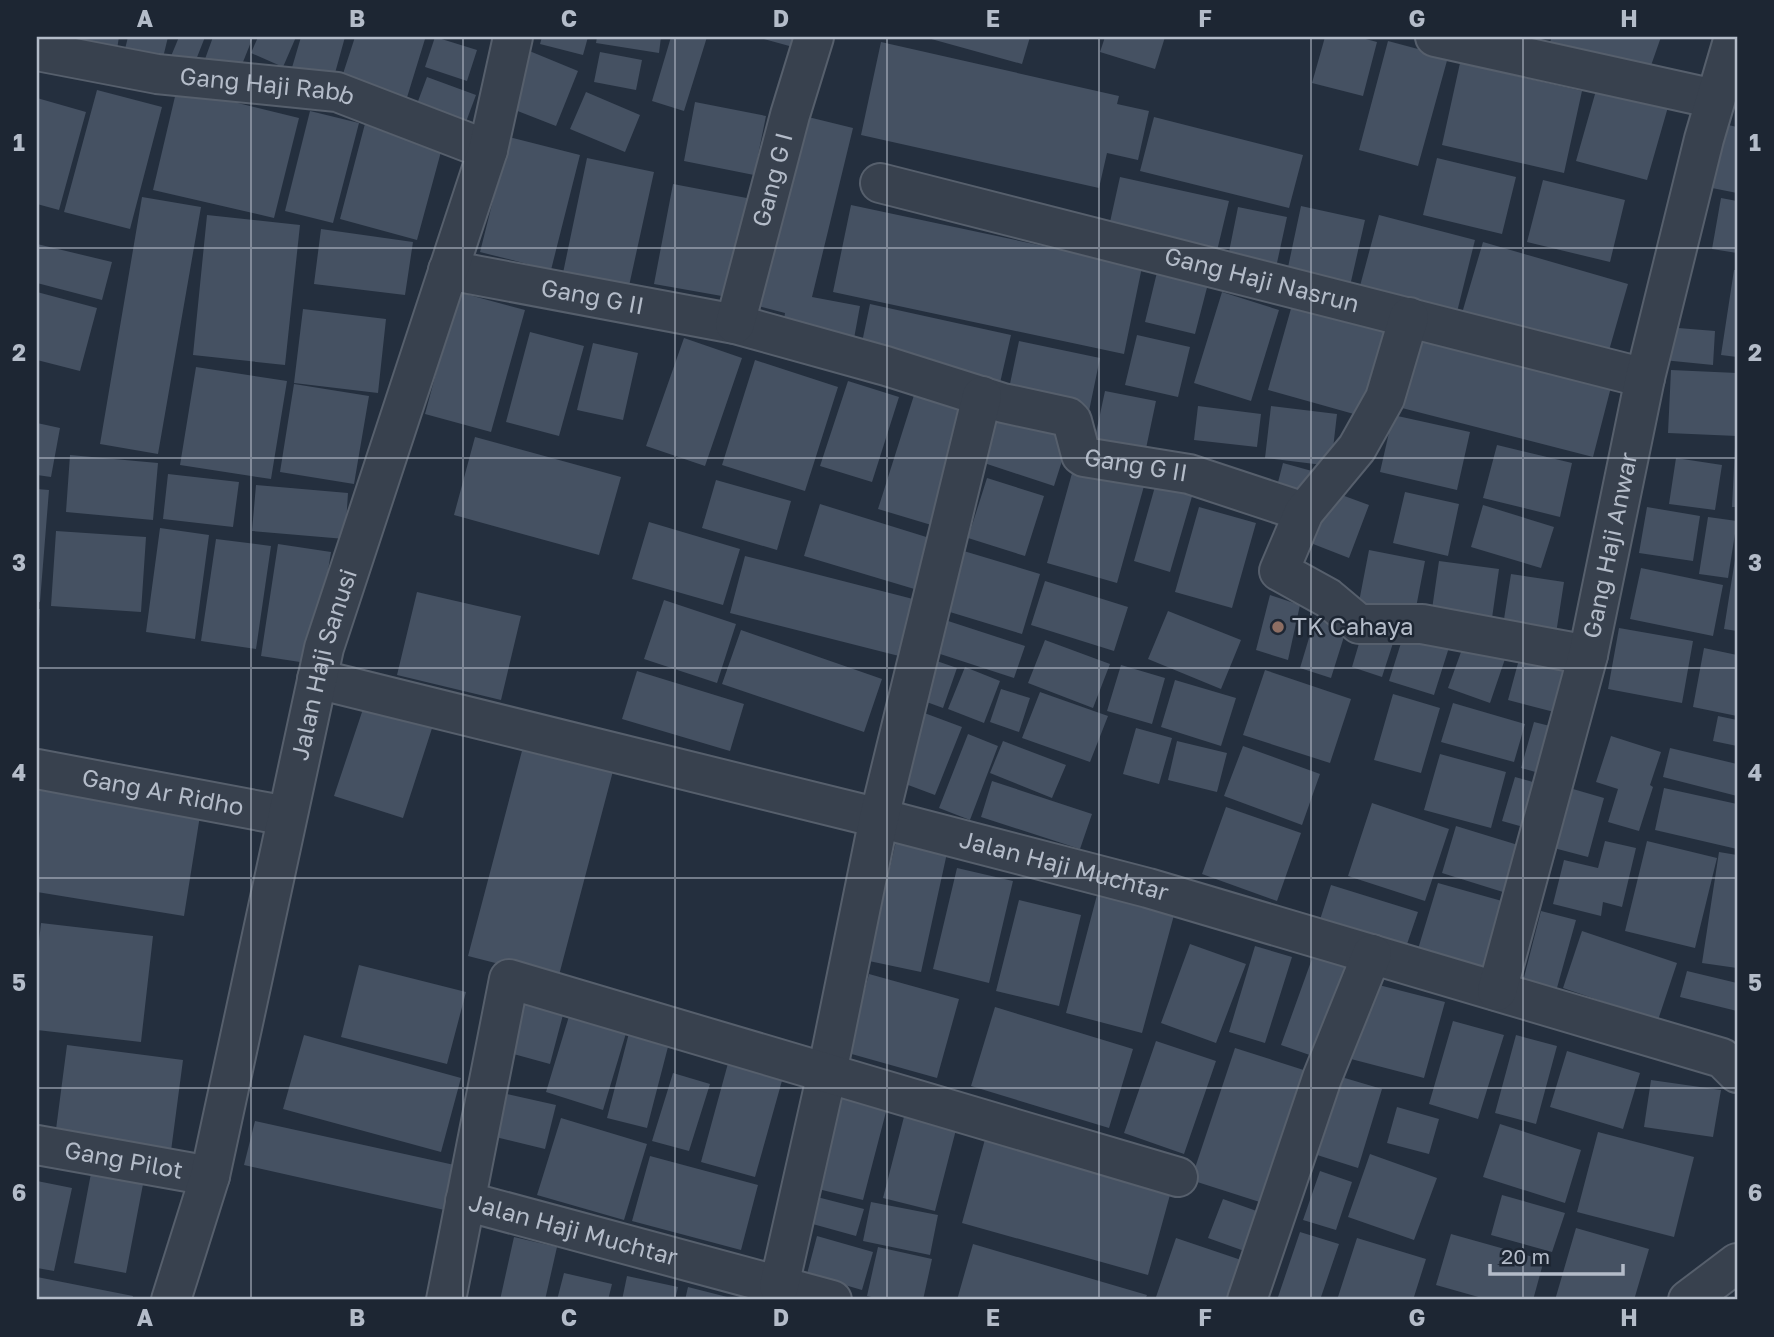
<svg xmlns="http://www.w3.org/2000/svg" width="1774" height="1337" viewBox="0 0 1774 1337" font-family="'Golos Text',sans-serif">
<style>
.building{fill:#455162}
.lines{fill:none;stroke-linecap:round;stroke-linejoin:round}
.minor-casing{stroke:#565f6c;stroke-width:42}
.minor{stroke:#38414e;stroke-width:38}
.grid{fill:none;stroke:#b4bcc9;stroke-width:2;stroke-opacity:0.55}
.education-dot{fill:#8d6e63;stroke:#1d2633;stroke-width:2.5}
.labels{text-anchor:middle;stroke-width:5;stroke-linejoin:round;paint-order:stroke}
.street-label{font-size:24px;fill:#b4bcc9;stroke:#1d2633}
.poi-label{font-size:24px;fill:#b4bcc9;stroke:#1d2633;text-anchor:start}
.neatline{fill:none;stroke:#b4bcc9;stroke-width:2.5}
.grid-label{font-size:23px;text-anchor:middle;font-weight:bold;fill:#b4bcc9}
</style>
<rect width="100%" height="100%" fill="#242f3e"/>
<path class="building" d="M78,37H119L116,55L76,49Z
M128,37H168L160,70L122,61Z
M179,37H205L192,70L169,61Z
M213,37H253L239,72L205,59Z
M258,37H296L283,67L251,53Z
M301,37H345L332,84L291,71Z
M355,37H420L425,39L405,104L340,83Z
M435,37L477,50L467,81L425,67Z
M542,37H588L583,55L540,44Z
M597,37H661L659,53L596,43Z
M671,37H707L684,111L652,101Z
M757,37H807L804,50Z
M924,37H1030L1022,64Z
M1105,37H1165L1155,69L1100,52Z
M1325,37H1358L1377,42L1363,96L1312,83Z
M1552,37H1661L1647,77L1550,42Z
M1388,41L1448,57L1418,166L1359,150Z
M881,42L1119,96L1117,104L1149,111L1138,160L1107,153L1099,188L861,135Z
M527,50L578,71L556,126L505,106Z
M600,52L642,60L636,90L594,82Z
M1460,63L1582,91L1564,173L1442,145Z
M427,77L476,95L463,130L414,112Z
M1597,87L1668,107L1647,180L1576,161Z
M177,88L299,118L274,218L153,190Z
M97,90L162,107L130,229L64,212Z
M586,92L640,115L625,152L570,129Z
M37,98L86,112L59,210L37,204Z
M695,102L766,116L754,175L684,161Z
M310,111L359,123L333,223L285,211Z
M800,115L853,128L812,297L860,306L853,344L782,332L785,313L754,305Z
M367,116L445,137L417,240L340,219Z
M1154,117L1303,155L1289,208L1140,171Z
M1724,124L1737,127V193L1712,188Z
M509,137L580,155L551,270L480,252Z
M587,158L654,172L629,286L563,273Z
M1437,158L1516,177L1502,234L1423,215Z
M1120,177L1229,201L1216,255L1108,231Z
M1543,180L1625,200L1610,262L1527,242Z
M673,184L752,199L733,298L654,284Z
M142,197L201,207L158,454L100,444Z
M1721,198L1737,201V253L1712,249Z
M851,205L1142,267L1124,354L833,292Z
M1301,206L1365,220L1350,286L1287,272Z
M1238,207L1287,217L1275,272L1227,262Z
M207,215L300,225L285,365L193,355Z
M1379,215L1475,240L1457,312L1360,286Z
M321,229L413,242L405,295L314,284Z
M1483,242L1628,284L1606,361L1460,320Z
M37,244L112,262L102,300L37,283Z
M1159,264L1210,276L1195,334L1145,322Z
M1734,270H1737V357L1721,355Z
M37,292L97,308L80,371L37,360Z
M458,292L525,310L491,432L425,414Z
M1222,292L1279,310L1251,401L1194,383Z
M870,304L1011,335L1000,383L860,352Z
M1292,305L1385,331L1361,416L1268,390Z
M303,309L386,319L378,393L294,383Z
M1666,327L1715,331L1713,365L1663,360Z
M530,332L584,346L559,436L506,422Z
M1137,335L1190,347L1178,397L1125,385Z
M684,338L742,358L705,466L646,446Z
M1419,339L1611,387L1593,457L1402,408Z
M1019,341L1100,358L1088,416L1007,398Z
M593,343L638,353L623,420L577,410Z
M755,360L838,387L805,491L722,465Z
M196,367L287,381L271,479L180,465Z
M1671,370L1737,373V436L1668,433Z
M848,381L899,397L872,482L820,466Z
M294,384L369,396L354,484L280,472Z
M1105,391L1156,401L1144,458L1093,447Z
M915,392L975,410L938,527L878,509Z
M1198,406L1261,414L1257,447L1194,440Z
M1271,406L1337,414L1331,466L1265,458Z
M990,413L1069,439L1054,486L975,460Z
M1393,415L1470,432L1457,490L1380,472Z
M37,423L60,428L51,477L37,475Z
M475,437L621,477L599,555L454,515Z
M1497,445L1572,463L1560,517L1483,498Z
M1735,447H1737V507H1732Z
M70,455L158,463L153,520L66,512Z
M1676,458L1722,465L1715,510L1669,504Z
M1283,463L1312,471L1305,498L1276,490Z
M1074,466L1144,486L1117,583L1047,563Z
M168,474L239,482L233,527L163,519Z
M987,478L1044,496L1025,556L968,538Z
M716,480L791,501L777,550L702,528Z
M1156,483L1193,493L1170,572L1134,561Z
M256,485L348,493L345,539L252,531Z
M37,489L49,490L40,602H37Z
M1328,490L1369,505L1349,558L1308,542Z
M1405,492L1459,504L1448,556L1393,543Z
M820,504L936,540L921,591L804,556Z
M1483,505L1554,527L1541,568L1471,547Z
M1199,507L1256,523L1232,608L1175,592Z
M1647,507L1700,516L1693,561L1639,553Z
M1708,517L1737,521L1728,578L1699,574Z
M649,522L740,549L723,605L632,579Z
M160,528L209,535L195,639L146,632Z
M56,531L146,537L141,612L51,606Z
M216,539L271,546L256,649L201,641Z
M278,544L331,552L313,664L261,656Z
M957,549L1040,574L1022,634L940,609Z
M1369,550L1425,561L1414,618L1358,607Z
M1736,553H1737V631L1724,629Z
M745,556L913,599L899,656L730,613Z
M1439,561L1499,569L1491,625L1431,616Z
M1641,568L1723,585L1713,636L1630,619Z
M1511,574L1564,582L1555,640L1502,632Z
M1045,581L1128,607L1114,651L1031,625Z
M417,592L521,616L501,700L397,675Z
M1270,595L1300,605L1288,660L1256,650Z
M664,600L736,624L717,683L644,659Z
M37,609H40L39,630H37Z
M1168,611L1241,640L1221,689L1148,659Z
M1315,618L1347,627L1331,678L1300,668Z
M945,620L1025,646L1014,678L934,652Z
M1406,627L1451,641L1434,695L1389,681Z
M1619,628L1693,641L1682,703L1608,689Z
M741,630L882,679L864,732L722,684Z
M1363,630L1394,640L1382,677L1352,667Z
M1045,640L1110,664L1093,708L1028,683Z
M1465,641L1506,656L1490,703L1448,688Z
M1704,648L1737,655V716L1693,707Z
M1521,652L1571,665L1558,713L1508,700Z
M928,658L957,668L943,708L913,697Z
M1121,665L1165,678L1152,724L1107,711Z
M965,667L1000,681L984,723L948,709Z
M1265,670L1351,699L1330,763L1243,735Z
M637,671L744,704L730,751L622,719Z
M1175,680L1236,698L1221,746L1161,727Z
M1001,689L1030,698L1019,732L990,722Z
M1040,692L1108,716L1090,762L1022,738Z
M1393,694L1440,708L1421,773L1374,760Z
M367,697L435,719L403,818L334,796Z
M1453,703L1525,724L1514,762L1441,742Z
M919,711L962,727L935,795L892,779Z
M1718,716L1737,720V746L1713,741Z
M1534,722L1566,730L1553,777L1521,768Z
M1136,728L1172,738L1159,784L1123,774Z
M968,734L998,746L970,820L939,808Z
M1611,736L1661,752L1650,785L1653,787L1639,831L1608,822L1618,789L1596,782Z
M1003,741L1066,765L1052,798L990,773Z
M1177,741L1227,753L1217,792L1168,780Z
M1243,746L1320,774L1302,825L1224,796Z
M523,747L613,771L558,979L468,956Z
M1670,748L1737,764V796L1663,777Z
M1440,754L1506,772L1491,828L1424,810Z
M37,776L202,803L184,916L37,892Z
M1515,777L1551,787L1538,831L1502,821Z
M992,781L1092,814L1080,849L981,817Z
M1566,787L1604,798L1588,857L1550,847Z
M1664,788L1737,804V849L1655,830Z
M1372,803L1449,829L1425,901L1348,876Z
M1226,807L1301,833L1277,901L1202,874Z
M1456,826L1518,845L1503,892L1442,873Z
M896,841L947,853L921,972L869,961Z
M1605,841L1636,848L1622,907L1603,902L1601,916L1553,904L1564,860L1598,868Z
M1647,841L1717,858L1695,948L1625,931Z
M1719,852L1737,855V968L1702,963Z
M957,868L1013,881L989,983L933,969Z
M1438,883L1502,901L1480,977L1415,959Z
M1331,885L1418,912L1404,953L1318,926Z
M1097,895L1174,915L1142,1033L1066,1013Z
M1019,900L1081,915L1059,1006L996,991Z
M1541,911L1576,920L1555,995L1522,985Z
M41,923L153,936L141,1042L37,1030V960Z
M1582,931L1677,963L1658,1020L1563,988Z
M1190,944L1246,964L1216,1043L1161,1023Z
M1255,946L1292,957L1265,1043L1229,1032Z
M1313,956L1355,970L1324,1060L1281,1045Z
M359,965L466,992L447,1064L341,1037Z
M1687,971L1737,983V1011L1680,997Z
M869,974L959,999L937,1078L848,1053Z
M1371,983L1445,1002L1424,1078L1351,1059Z
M514,998L564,1011L550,1064L499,1050Z
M573,1003L630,1020L603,1110L546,1092Z
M995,1007L1133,1049L1109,1128L971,1086Z
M1453,1021L1504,1035L1478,1119L1429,1104Z
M629,1033L669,1043L647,1128L607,1118Z
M304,1035L461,1078L441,1152L283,1109Z
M1516,1035L1557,1046L1536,1124L1495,1113Z
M1156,1041L1216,1061L1184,1154L1124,1133Z
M67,1045L183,1060L171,1151L55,1137Z
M1235,1048L1313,1073L1269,1205L1191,1180Z
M1567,1051L1640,1073L1623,1129L1550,1107Z
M730,1056L785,1070L755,1177L701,1162Z
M673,1073L710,1084L689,1151L652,1141Z
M1338,1076L1382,1089L1358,1168L1314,1154Z
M1651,1080L1721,1090L1713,1137L1644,1127Z
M498,1092L556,1105L545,1149L487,1135Z
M842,1097L887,1108L863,1200L818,1189Z
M1397,1107L1439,1119L1429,1154L1387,1143Z
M906,1109L958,1122L935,1211L883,1198Z
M561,1118L647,1144L624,1220L537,1195Z
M255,1121L459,1166L449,1211L244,1165Z
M1500,1124L1581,1150L1565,1203L1483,1177Z
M987,1132L1173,1184L1148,1275L962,1223Z
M1598,1132L1694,1157L1674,1237L1577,1212Z
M1370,1154L1437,1178L1414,1240L1348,1217Z
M650,1156L758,1185L741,1250L632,1221Z
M92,1168L144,1179L126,1273L74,1263Z
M1320,1171L1352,1182L1336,1230L1303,1220Z
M37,1181L72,1188L54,1271L37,1268Z
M1502,1195L1565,1213L1552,1252L1491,1235Z
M817,1197L864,1209L856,1236L809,1223Z
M1223,1199L1265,1214L1250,1253L1208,1238Z
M871,1202L938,1215L930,1255L863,1241Z
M1576,1228L1649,1249L1634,1300H1555Z
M1300,1232L1339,1244L1320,1300H1277Z
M1451,1234L1544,1260L1533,1300H1489L1436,1285Z
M817,1236L873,1252L862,1290L807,1274Z
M514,1237L557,1247L545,1300H500Z
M1176,1238L1250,1263L1237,1300H1155Z
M1357,1238L1426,1259L1413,1300H1337Z
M973,1244L1147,1295L1145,1300H957Z
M878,1247L932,1259L923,1300H884L867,1296Z
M564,1273L612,1284L608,1300H557Z
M627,1276L678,1287L675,1300H622Z
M37,1277L133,1296L132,1300H37Z
M688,1287L735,1299V1300H685Z"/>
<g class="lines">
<defs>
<g id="minor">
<path d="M1435,37L1715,99"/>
<path id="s1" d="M37,51L157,74L337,92L488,150"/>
<path id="s2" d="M880,183L1645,378"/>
<path id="s3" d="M448,270L735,324L886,366L1003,403L1068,417L1072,421L1081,455L1084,457L1189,474L1304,512"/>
<path d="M1409,317L1385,398L1357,448L1304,512L1279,571L1328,598L1359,624H1422L1588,655"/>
<path id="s4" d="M735,324L790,115L814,37"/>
<path id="s5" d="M317,679L879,818L1148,888L1722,1058L1737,1073"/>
<path id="s6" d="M37,769L287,816"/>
<path id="s7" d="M1497,991L1588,655L1645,378L1704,139L1734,37"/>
<path id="s8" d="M37,1145L210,1176"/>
<path id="s9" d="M465,1201L832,1300"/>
<path d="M779,1286L827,1073L879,818L982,396"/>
<path id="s10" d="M171,1300L210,1176L324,648L488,150L513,37"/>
<path d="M446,1300L509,979L1178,1177"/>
<path d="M1247,1300L1322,1078L1372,954"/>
<path d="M1688,1300L1737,1263"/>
</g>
</defs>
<use href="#minor" class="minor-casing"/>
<use href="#minor" class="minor"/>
</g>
<path class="grid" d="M251,37V1300M463,37V1300M675,37V1300M887,37V1300M1099,37V1300M1311,37V1300M1523,37V1300M37,248H1737M37,458H1737M37,668H1737M37,878H1737M37,1088H1737"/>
<circle class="education-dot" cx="1278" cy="627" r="7"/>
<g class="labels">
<g class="street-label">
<text dy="8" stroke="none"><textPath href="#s1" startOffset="233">Gang Haji Rabb</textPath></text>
<text dy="8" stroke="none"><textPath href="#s4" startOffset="149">Gang G I</textPath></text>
<text dy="8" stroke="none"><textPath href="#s2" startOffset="394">Gang Haji Nasrun</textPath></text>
<text dy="8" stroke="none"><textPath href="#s3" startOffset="147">Gang G II</textPath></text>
<text dy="8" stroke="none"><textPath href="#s3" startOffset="735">Gang G II</textPath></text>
<text dy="8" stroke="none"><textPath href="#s7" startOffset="460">Gang Haji Anwar</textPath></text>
<text dy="8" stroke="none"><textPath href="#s10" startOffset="654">Jalan Haji Sanusi</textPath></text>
<text dy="8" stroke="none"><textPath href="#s6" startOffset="128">Gang Ar Ridho</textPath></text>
<text dy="8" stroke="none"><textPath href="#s5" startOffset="770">Jalan Haji Muchtar</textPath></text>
<text dy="8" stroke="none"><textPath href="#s8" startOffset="88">Gang Pilot</textPath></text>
<text dy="8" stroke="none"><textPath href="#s9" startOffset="112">Jalan Haji Muchtar</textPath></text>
</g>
<g class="poi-label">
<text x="1292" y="635">TK Cahaya</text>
</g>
</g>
<rect width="1774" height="1337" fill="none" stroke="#1d2633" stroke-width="77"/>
<path d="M1490 1264v10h133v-10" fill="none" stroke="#b4bcc9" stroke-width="3.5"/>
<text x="1501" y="1264" font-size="21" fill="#b4bcc9" stroke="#1d2633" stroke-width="5" paint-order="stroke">20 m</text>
<rect x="38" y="38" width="1698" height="1260" class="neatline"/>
<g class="grid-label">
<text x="145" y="27">A</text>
<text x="357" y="27">B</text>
<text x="569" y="27">C</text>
<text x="781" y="27">D</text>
<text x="993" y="27">E</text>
<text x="1205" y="27">F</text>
<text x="1417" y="27">G</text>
<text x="1629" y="27">H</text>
<text x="19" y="151">1</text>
<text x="1755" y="151">1</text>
<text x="19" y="361">2</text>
<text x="1755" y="361">2</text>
<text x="19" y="571">3</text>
<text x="1755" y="571">3</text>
<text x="19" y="781">4</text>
<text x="1755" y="781">4</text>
<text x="19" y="991">5</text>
<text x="1755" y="991">5</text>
<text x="19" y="1201">6</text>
<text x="1755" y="1201">6</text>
<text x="145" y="1326">A</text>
<text x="357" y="1326">B</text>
<text x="569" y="1326">C</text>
<text x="781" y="1326">D</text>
<text x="993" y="1326">E</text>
<text x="1205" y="1326">F</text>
<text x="1417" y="1326">G</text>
<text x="1629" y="1326">H</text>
</g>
</svg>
